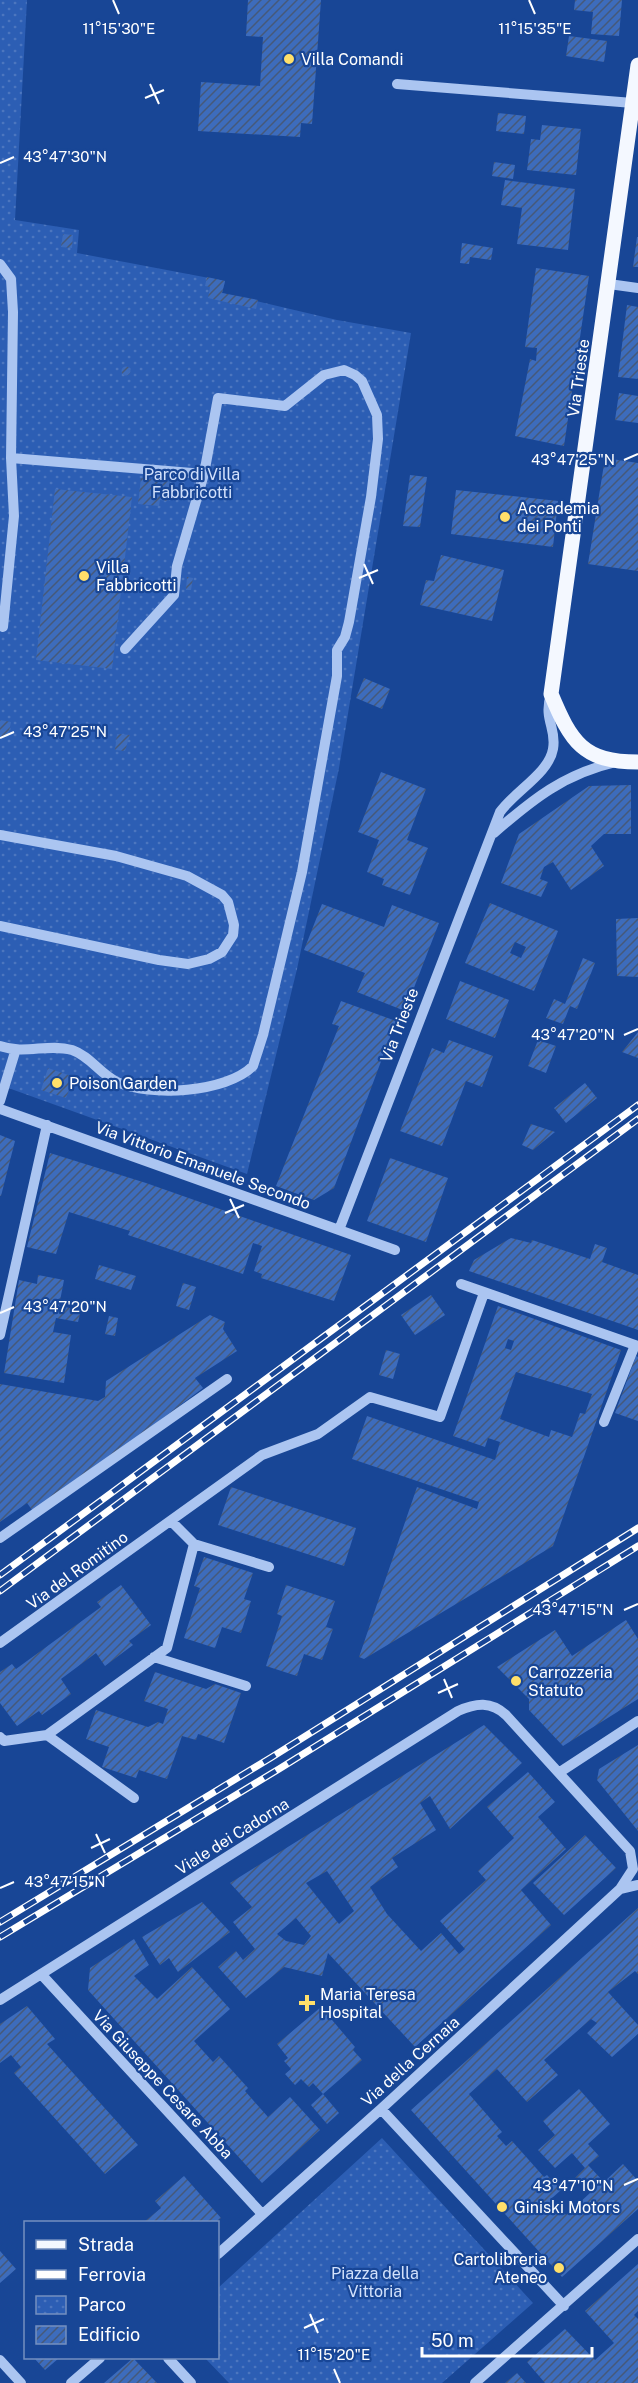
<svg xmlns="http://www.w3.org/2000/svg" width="638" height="2383" viewBox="0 0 638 2383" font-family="'Public Sans',sans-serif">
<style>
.park{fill:url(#park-dots)}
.building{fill:url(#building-hatch);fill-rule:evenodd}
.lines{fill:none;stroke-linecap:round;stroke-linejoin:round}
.minor{stroke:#abc5f1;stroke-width:10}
.major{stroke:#f4f8ff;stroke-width:15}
.rail-casing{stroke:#fff;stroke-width:7}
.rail{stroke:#184696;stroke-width:4.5;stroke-dasharray:14;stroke-linecap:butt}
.ticks{fill:none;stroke:#fff;stroke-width:2}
.poi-dot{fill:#ffdf6a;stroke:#184696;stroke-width:2}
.labels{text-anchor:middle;stroke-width:4.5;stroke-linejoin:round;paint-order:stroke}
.poi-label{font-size:16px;fill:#fff;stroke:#184696;text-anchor:start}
.street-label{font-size:16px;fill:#fff;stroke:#184696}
.park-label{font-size:16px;fill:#d2e1fc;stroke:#184696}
.ticks-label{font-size:15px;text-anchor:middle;fill:#fff;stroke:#184696;stroke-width:4.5;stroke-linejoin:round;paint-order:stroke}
</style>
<defs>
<pattern id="park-dots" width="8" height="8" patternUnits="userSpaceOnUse" patternTransform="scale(1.5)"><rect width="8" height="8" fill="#2c5eb4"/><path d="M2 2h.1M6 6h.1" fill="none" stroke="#4c76bf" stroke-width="1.8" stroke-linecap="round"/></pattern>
<pattern id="building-hatch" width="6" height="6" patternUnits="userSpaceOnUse" patternTransform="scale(1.5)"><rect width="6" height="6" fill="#3d6cbc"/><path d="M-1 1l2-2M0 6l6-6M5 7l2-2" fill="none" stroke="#465979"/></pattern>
</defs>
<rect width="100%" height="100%" fill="#184696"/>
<path class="park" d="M0,0H27L15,220L79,230L77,253L225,281L222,293L337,320L411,333L339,768L297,969L247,1174L0,1085Z
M382,2138L533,2303L442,2383H229L205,2358H218V2288Z"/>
<path class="building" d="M248,0H321L312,124L301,123L300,137L198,131L201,82L260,86L263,37L246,36Z
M575,0H622L619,36L591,34L593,12L574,10Z
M569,36L607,41L604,62L566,56Z
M498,113L526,116L524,134L496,131Z
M542,125L581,129L576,175L527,170L531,139L540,140Z
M494,162L515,165L513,179L492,176Z
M505,180L575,189L568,250L517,244L522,208L501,205Z
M63,234L73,235L72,248L61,247Z
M637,237H638V267H633Z
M462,243L493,248L491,260L470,257L469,264L460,263Z
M536,268L589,276L564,446L515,436L530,359L536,361L537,348L525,347Z
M207,277L225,281L222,293L258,300L256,309L208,298L210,287L205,286Z
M627,305L638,307V379L618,377Z
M121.5 371a4.5 4.5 0 1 1 9 0a4.5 4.5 0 1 1-9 0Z
M619,393L638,396V423L615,420Z
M605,458L638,463V571L588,564Z
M410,475L427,477L420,527L403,526Z
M141,478L168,481L172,486L170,501L160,500L159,506L138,504Z
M55,489L132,497L112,669L36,660Z
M456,490L558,501L553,547L451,534Z
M441,555L504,570L492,621L420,605L426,580L434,581Z
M187,577L193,578L191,590H186Z
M364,678L390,689L382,709L356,698Z
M0,720L11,722L8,737L0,736Z
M117,734L130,735L125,751L115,750Z
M381,772L426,789L407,840L428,848L410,895L382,885L384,879L367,872L379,840L358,832Z
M631,785V834H604L591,846L604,866L571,890L553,862L544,867L540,879L548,882L541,897L501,883L519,834L589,786Z
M490,903L558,931L534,991L465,963ZM515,942L526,947L521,958L510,953Z
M322,904L384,927L392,905L439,923L405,1011L357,992L365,973L304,950Z
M638,918V977L617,976L616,919Z
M583,958L595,963L577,1009L570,1006L563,1024L546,1018L554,999L565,1004Z
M460,981L509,1000L495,1038L446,1019Z
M341,1001L396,1021L334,1188L314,1200L276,1186L339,1026L332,1024Z
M638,1032V1058L622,1052Z
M449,1040L493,1056L482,1087L466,1081L442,1146L400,1131L432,1048L444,1053Z
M538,1040L556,1046L546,1073L528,1066Z
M48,1068L74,1077L66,1098L41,1090Z
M585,1083L597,1098L566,1123L554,1108Z
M531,1124L555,1132L533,1150L522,1145Z
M0,1135L15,1141L1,1196H0Z
M50,1153L146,1183L351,1255L334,1301L261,1278L262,1274L254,1271L262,1246L253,1243L243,1274L128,1235L130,1231L69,1212L56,1254L27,1247Z
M390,1158L448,1178L426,1242L367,1221Z
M511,1238L531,1243L532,1240L590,1259L595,1244L607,1248L602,1262L638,1275V1330L469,1271L474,1260Z
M99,1265L136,1276L131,1290L95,1279Z
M38,1275L64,1280L59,1306L81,1310L78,1322L56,1318L53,1332L71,1335L64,1383L4,1373L19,1280L37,1284Z
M183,1283L196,1287L189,1310L176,1306Z
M431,1295L445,1315L415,1335L401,1315Z
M498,1306L621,1350L553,1546L364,1659L359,1657L417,1487L477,1509L479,1502L352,1459L367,1416L495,1460L500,1442L488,1438L485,1447L453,1436ZM508,1339L514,1341L511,1350L505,1348ZM516,1372L592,1394L585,1414L580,1413L572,1437L551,1430L549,1437L500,1419Z
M210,1315L225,1322L223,1329L237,1351L195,1378L203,1388L35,1514L27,1503L0,1522V1384L98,1401L105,1397L106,1381Z
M109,1316L118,1318L115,1336L105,1334Z
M386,1350L400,1354L393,1379L379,1375Z
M636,1356L638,1357V1421L615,1413Z
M231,1487L356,1528L344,1566L218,1525Z
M204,1557L253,1573L244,1599L251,1601L241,1633L222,1627L215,1648L184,1638L200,1588L194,1586Z
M121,1585L151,1625L129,1641L133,1645L105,1666L96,1653L61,1679L71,1694L42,1715L39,1711L17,1726L0,1703V1672L12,1664L16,1669L101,1607L97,1602Z
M286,1585L335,1601L326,1627L333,1629L322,1660L304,1654L297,1676L266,1666L282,1616L277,1614Z
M626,1620L638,1639V1699L563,1746L529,1710V1699L497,1667L555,1630L572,1656Z
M155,1672L206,1689L215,1684L241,1693L224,1743L198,1734L196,1740L182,1736L167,1779L139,1770L136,1778L102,1767L109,1747L86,1739L96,1710L148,1727L158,1722L163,1724L168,1709L144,1701Z
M484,1725L522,1763L450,1829L430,1796L420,1803L436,1830L392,1858L398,1867L370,1887L387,1914L421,1951L441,1933L459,1954L465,1949L440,1921L486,1880L478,1871L514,1838L487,1807L528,1772L555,1802L538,1817L566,1849L521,1890L551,1925L415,2047L328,1953L322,1976L284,1967L246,1998L218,1967L236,1951L243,1960L255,1949L233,1922L252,1907L230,1883ZM327,1871L354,1911L339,1924L306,1883ZM296,1918L311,1936L304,1945L286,1941L277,1934Z
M638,1745V1831L597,1780L599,1769Z
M585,1835L616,1868L564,1915L533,1883Z
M202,1902L230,1932L178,1972L169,1958L160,1965L142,1937Z
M638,1908V1974L635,1971L608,1992L638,2025V2034L612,2057L587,2033L597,2023L591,2019L544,2060L558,2075L527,2102L497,2069L469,2094L502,2132L497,2136L506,2146L512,2141L544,2177L547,2175L561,2190L552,2198L566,2215L590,2193L575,2178L585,2168L572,2153L555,2168L538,2150L555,2135L543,2121L579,2089L610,2124L588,2144L599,2156L588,2165L604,2182L623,2164L638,2181V2209L562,2277L411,2110Z
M134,1939L149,1965L134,1976L157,1999L192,1967L230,2009L194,2041L213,2062L219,2056L248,2088L245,2091L268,2117L290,2097L320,2130L262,2183L88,1990L90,1968Z
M27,2006L55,2039L47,2044L138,2145L105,2174L14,2073L21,2067L11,2055L0,2063V2024Z
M321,2007L355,2047L353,2050L362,2060L323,2094L313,2083L309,2087L301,2079L295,2085L285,2074L291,2069L284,2061L288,2058L277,2044Z
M323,2094L339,2113L327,2124L311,2105Z
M184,2176L221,2218L216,2222H144L161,2208L155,2201Z
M0,2251L16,2269L0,2283Z
M638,2264V2311L634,2315L638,2319V2383H545L527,2362L565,2329L595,2360L614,2343L585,2311Z
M34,2358H59L45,2370Z
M133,2358L157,2383H104Z
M517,2373L526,2383H505Z"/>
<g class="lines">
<path class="minor" d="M397,84L633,103
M0,264L11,279L13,312L11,458L14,516L3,627
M609,284L638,288
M11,458L204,474
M494,833C533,799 564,774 616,762
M0,835L116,856L187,876L222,895L228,902L234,925L233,935L222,952L209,959L188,964L159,960L0,926
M0,1046C25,1055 48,1043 72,1050C90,1056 100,1074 117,1082C150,1097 226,1093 253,1066L263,1035L302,872L337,676V650L345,637L349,622L371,497L378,439L377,415L362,381L355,375L344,370L324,375L285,406L218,398L204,474L177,566L174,595L125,649
M0,1101L15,1052
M0,1109L395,1250
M339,1230L500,812C515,791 549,773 553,749C557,728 543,720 551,694
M461,1284L638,1346
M0,1335L47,1125
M604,1422L635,1345
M0,1538L227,1379
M194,1544L269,1567
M0,1643L262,1455L318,1434L370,1397L440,1417L484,1293
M154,1657L246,1686
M47,1735L167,1648L194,1544L171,1521
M0,1737L4,1741L47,1735L134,1798
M560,1772L638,1721
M620,1889L638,1885
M41,1974L262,2214
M0,2000L458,1711C476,1703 491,1701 506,1715L630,1851L633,1869L620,1889L381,2109L218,2254
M381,2109L564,2306
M168,2358L191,2383
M0,2360L21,2383
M71,2383L100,2358
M475,2383L638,2239"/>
<path class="major" d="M638,65L551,694C571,742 583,762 638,762"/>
<defs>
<path id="rail" d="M0,1575L638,1105
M0,1591L638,1119
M0,1922L272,1757L638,1528
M0,1937L279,1769L638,1546"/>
</defs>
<use href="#rail" class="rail-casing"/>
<use href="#rail" class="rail"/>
</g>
<path class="ticks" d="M113,0L119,14M529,0L535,14M150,84L159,104M145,98L164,90M0,163L14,157M624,460L638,454M364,564L373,584M359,578L378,570M0,738L14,732M624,1035L638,1029M230,1199L239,1218M225,1213L244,1205M0,1313L14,1307M624,1610L638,1604M444,1679L452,1698M438,1693L458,1684M96,1834L105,1853M91,1848L110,1839M0,1888L14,1882M624,2185L638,2179M310,2314L318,2333M304,2328L324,2319M334,2369L340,2383"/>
<g class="poi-dot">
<circle cx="289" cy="59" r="6"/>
<circle cx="505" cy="517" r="6"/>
<circle cx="84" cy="576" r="6"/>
<circle cx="57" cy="1083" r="6"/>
<circle cx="516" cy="1681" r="6"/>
<path d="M304 1994h6v6h6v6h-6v6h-6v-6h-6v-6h6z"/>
<circle cx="502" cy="2207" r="6"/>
<circle cx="559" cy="2268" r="6"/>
</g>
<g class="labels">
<g class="poi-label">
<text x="301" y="65">Villa Comandi</text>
<text x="517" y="514">Accademia<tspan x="517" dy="18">dei Ponti</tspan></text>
<text x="96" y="573">Villa<tspan x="96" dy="18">Fabbricotti</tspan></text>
<text x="69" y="1089">Poison Garden</text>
<text x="528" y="1678">Carrozzeria<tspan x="528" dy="18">Statuto</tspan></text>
<text x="320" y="2000">Maria Teresa<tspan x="320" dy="18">Hospital</tspan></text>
<text x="514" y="2213">Giniski Motors</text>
<text x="547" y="2265" text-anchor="end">Cartolibreria<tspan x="547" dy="18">Ateneo</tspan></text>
</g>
<g class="street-label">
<text transform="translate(578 378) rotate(-82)" y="6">Via Trieste</text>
<text transform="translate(399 1025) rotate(-69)" y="6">Via Trieste</text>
<text transform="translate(203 1165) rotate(20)" y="6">Via Vittorio Emanuele Secondo</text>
<text transform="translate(77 1570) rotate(-36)" y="6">Via del Romitino</text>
<text transform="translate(232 1836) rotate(-32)" y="6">Viale dei Cadorna</text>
<text transform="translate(410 2061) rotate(-42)" y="6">Via della Cernaia</text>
<text transform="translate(163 2084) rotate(47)" y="6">Via Giuseppe Cesare Abba</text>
</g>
<g class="park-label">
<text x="192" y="480">Parco di Villa<tspan x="192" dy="18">Fabbricotti</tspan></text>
<text x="375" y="2279">Piazza della<tspan x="375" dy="18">Vittoria</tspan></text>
</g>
</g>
<g class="ticks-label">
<text x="119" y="34">11°15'30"E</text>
<text x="535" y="34">11°15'35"E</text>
<text x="65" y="162">43°47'30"N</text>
<text x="573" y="465">43°47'25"N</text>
<text x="65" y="737">43°47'25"N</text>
<text x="573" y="1040">43°47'20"N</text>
<text x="65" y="1312">43°47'20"N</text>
<text x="573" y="1615">43°47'15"N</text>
<text x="65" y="1887">43°47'15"N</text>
<text x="573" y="2191">43°47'10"N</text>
<text x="334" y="2360">11°15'20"E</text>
</g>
<rect x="24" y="2221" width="195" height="138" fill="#184696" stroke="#7490c0" stroke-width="1.5"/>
<rect x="36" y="2240" width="30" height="9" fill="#f4f8ff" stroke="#7490c0" stroke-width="1.5"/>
<text x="78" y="2251" font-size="18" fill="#ffffff">Strada</text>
<rect x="36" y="2270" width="30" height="9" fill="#ffffff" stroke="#7490c0" stroke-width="1.5"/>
<text x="78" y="2281" font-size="18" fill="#ffffff">Ferrovia</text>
<rect x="36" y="2296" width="30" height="18" fill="url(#park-dots)" stroke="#7490c0" stroke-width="1.5"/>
<text x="78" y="2311" font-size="18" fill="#ffffff">Parco</text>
<rect x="36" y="2326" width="30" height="18" fill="url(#building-hatch)" stroke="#7490c0" stroke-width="1.5"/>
<text x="78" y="2341" font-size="18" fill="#ffffff">Edificio</text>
<path d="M422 2347v9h170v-9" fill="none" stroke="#ffffff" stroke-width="3"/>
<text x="431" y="2347" font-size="18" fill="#ffffff" stroke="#184696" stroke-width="4.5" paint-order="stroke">50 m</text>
</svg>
